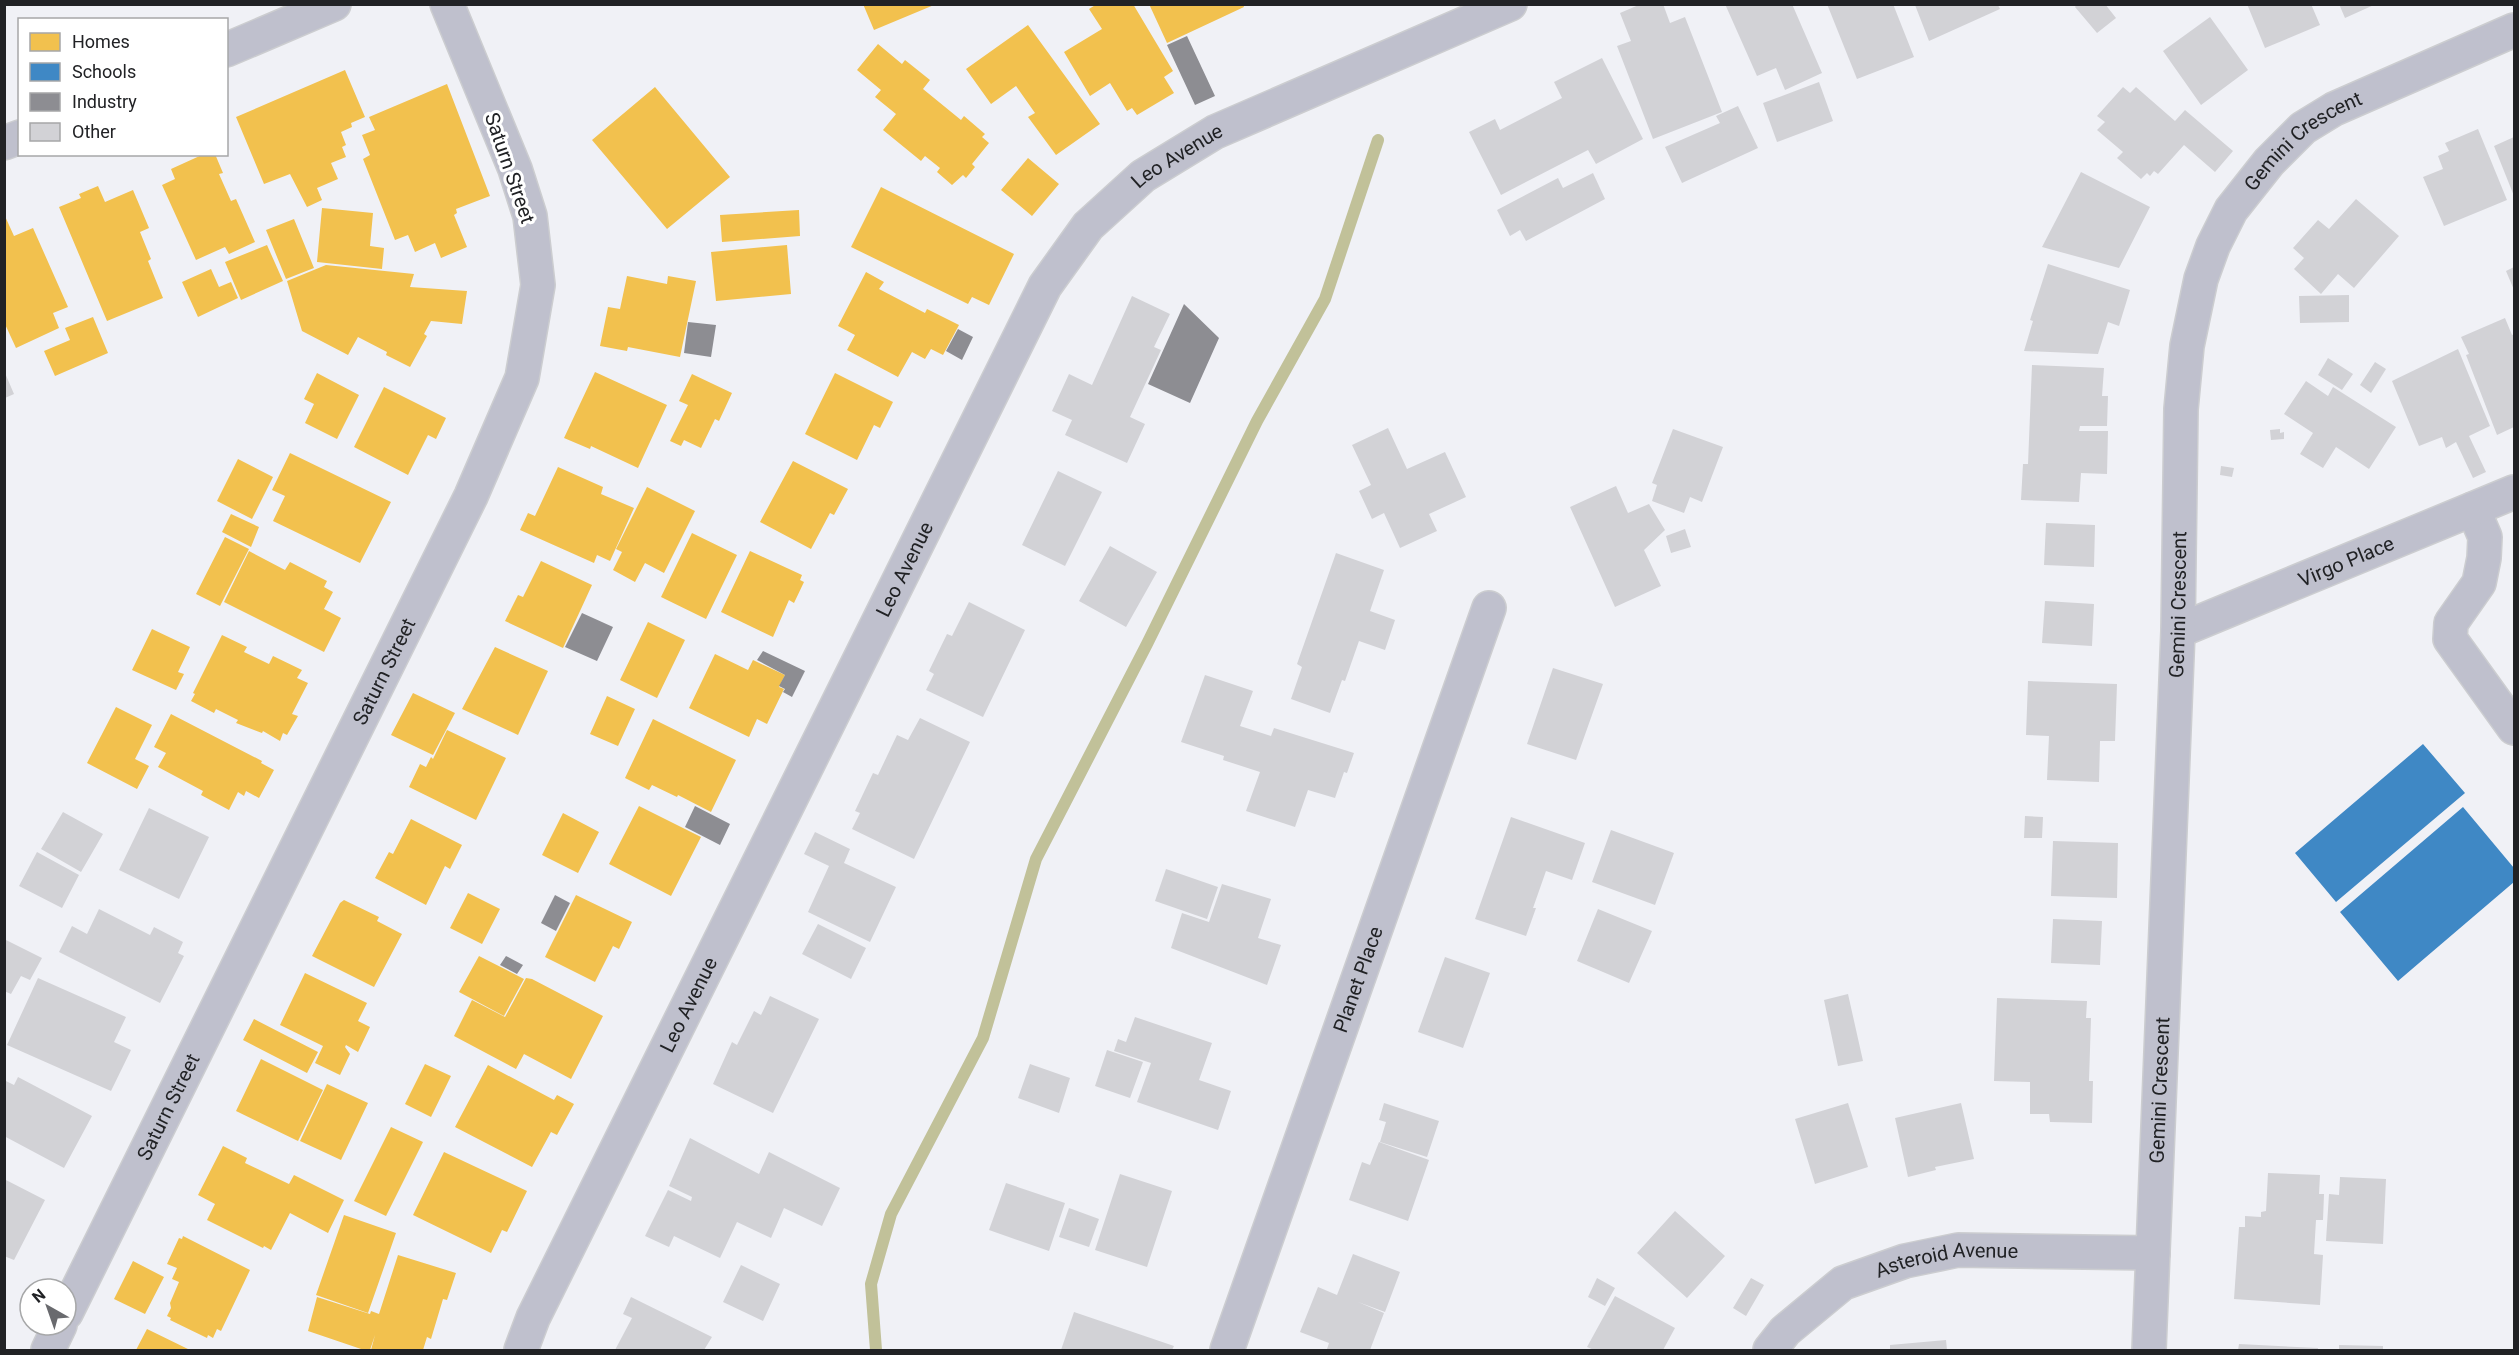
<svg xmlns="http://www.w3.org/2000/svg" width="2519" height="1355" viewBox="0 0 2519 1355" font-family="Roboto,sans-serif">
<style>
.homes{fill:#f2c14e}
.schools{fill:#3f88c5}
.industry{fill:#8d8d92}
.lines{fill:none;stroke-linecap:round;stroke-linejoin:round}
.stream{stroke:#c1c199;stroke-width:12}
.building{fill:#d2d2d6}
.minor-casing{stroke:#cccdd0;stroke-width:36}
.minor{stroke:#bfc0cd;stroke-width:33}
.labels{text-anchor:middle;stroke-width:6;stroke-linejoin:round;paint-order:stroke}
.street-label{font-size:20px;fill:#212225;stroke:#fff}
</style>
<rect width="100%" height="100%" fill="#f0f1f6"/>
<path class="homes" d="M863,4H934V5L874,30Z
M1097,4H1133L1173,71L1164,77L1174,93L1137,115L1132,108L1127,111L1110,83L1090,96L1064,52L1102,29L1089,9Z
M1149,4H1243L1244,7L1167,43Z
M1028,25L1100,124L1056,155L1028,117L1035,113L1016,86L991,104L966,69Z
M878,44L902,64L905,60L930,80L923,89L961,120L964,116L985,134L982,137L989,143L972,164L975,167L966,178L963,175L952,185L937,172L940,168L925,156L921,161L883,130L896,114L875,97L881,90L857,70Z
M345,70L365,117L351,123L352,127L341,132L346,145L342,147L346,157L331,163L338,179L317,188L322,200L307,207L290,174L264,184L236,117Z
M447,84L490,196L456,209L457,213L454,215L467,247L441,258L435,243L415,252L408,235L395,240L363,159L370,155L362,135L375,130L369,117Z
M655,87L730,177L667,229L592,140Z
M204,154H215L223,173L219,174L231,201L236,199L255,242L229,254L225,247L196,260L162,185L175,179L171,169Z
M1028,158L1059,184L1032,216L1001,190Z
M98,186L105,202L133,190L149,228L140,232L151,259L148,261L163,298L107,321L59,207L81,198L79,194Z
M881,187L1014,254L989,305L972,297L968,304L851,247Z
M322,208L373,213L370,246L384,248L382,269L317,262Z
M799,210L800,236L722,242L720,215Z
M4,214L14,236L33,228L68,307L53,313L59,328L16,348L4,322Z
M294,219L314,268L286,279L266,230Z
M267,245L283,281L241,300L225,262Z
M787,245L791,294L716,301L711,252Z
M326,265L414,274L410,287L467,291L462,324L431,321L424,334L427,336L410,367L386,355L387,352L358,337L348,355L302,331L287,281Z
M211,269L219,287L231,282L238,298L198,317L182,282Z
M866,272L884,282L879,289L925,313L927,309L959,325L943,355L931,349L925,359L912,352L898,377L847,350L855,335L838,326Z
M627,276L667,284L668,276L696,281L680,357L628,347L627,351L600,346L608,307L620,309Z
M93,317L108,353L55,376L44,351L70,340L65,328Z
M595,372L667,405L638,468L591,446L590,449L564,438Z
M317,373L359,395L337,439L305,423L314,404L304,399Z
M835,373L893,402L880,428L874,425L857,460L805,434Z
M692,374L732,393L719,421L715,419L701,448L684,440L681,446L670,441L688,405L679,401Z
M384,387L446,418L436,439L428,435L408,475L354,447Z
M290,453L391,502L360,563L273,521L285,496L272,490Z
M238,459L273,477L252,519L217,501Z
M793,461L848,489L834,515L830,513L811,549L760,522Z
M558,467L603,487L601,494L634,508L610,561L597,555L594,563L520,530L528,513L535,516Z
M647,487L695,511L664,573L645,563L635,582L613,570L622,552L616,549Z
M231,514L259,527L251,547L222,532Z
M692,533L737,555L706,619L661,597Z
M225,537L249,549L220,606L196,594Z
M249,551L285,570L290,562L327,581L324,587L333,592L324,609L341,618L324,652L224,602Z
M750,551L802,575L800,580L804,582L794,603L789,600L773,637L721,612Z
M541,561L592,585L563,648L505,621L518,595L523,597Z
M648,622L685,640L657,698L620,680Z
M152,629L190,647L178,672L184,674L176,690L132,670Z
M222,635L247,647L244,652L269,664L273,656L302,670L297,678L308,683L292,714L298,716L287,735L283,733L280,741L263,731L262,733L236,723L238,720L216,709L214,713L191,701L195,694L193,693Z
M495,647L548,671L518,735L462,709Z
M715,654L748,670L753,660L785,675L779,687L784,689L767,724L757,719L749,737L689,708Z
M413,693L455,713L433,755L391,735Z
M607,696L635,709L618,746L590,734Z
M116,707L152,725L135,759L149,766L137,789L87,763Z
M171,714L262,761L261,763L274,770L259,798L246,791L244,796L238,792L229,810L201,795L203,791L158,767L166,753L154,747Z
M653,719L736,760L711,812L678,795L677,797L652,785L649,790L625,778Z
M447,730L506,758L476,820L409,787L420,764L426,767L431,757L433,759Z
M639,806L701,837L671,896L609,864Z
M563,813L599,832L578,873L542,855Z
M411,819L462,845L450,869L445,866L426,905L375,878L389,852L393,854Z
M468,893L500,909L482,944L450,928Z
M576,895L632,922L619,949L613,946L595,982L545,957Z
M344,900L379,917L377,921L402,934L374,987L312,956L340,903Z
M479,956L524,979L504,1016L459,992Z
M305,973L367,1003L358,1021L370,1027L358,1052L346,1045L345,1047L350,1054L340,1075L315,1063L323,1046L280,1025Z
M526,978L532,979L603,1016L571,1079L524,1054L516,1069L454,1036L472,1000L505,1017Z
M254,1019L318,1052L307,1073L243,1040Z
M261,1059L323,1090L298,1141L236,1111Z
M425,1064L451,1076L431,1117L405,1104Z
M488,1065L554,1100L557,1095L574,1104L557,1135L551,1132L532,1167L455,1127Z
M327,1084L368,1103L341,1160L300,1141Z
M391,1127L423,1142L386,1216L354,1201Z
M223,1146L247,1158L245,1163L289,1184L294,1175L344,1200L328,1233L290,1213L271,1250L264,1246L263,1248L207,1220L215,1204L198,1195Z
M444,1152L527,1191L507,1232L502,1230L491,1253L413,1215Z
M344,1215L396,1233L368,1313L316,1295Z
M183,1236L250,1270L221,1331L217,1329L213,1338L208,1335L207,1338L170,1320L171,1318L167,1316L171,1308L170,1303L179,1282L172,1279L177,1268L167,1264L179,1238L182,1239Z
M398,1255L456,1273L447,1300L443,1299L431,1339L427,1337L423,1350H371L375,1335L370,1350H364L308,1331L317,1297L370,1314L371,1311L379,1314Z
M133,1261L164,1277L145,1314L114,1299Z
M147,1329L190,1350H136Z"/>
<path class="schools" d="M2423,744L2465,793L2336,902L2295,853Z
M2463,807L2514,868V882L2398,981L2340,912Z"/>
<path class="industry" d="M1187,36L1215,96L1195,105L1167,45Z
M1184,304L1219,338L1190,403L1148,384Z
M688,322L716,325L711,357L684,353Z
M958,329L973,337L962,360L946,351Z
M582,613L613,627L597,661L565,647Z
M763,651L805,671L792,697L783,692L785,689L779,686L785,675L757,660Z
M695,806L730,824L720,845L685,827Z
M555,895L570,903L556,931L541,923Z
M506,956L523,965L517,974L500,965Z"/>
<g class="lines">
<path class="stream" d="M876,1350L871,1284L891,1214L983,1038L1036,859L1147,644L1257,421L1325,299L1378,140"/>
</g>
<path class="building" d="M1641,4H1663L1670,23L1685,17L1722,112L1653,139L1617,46L1631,41L1620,13Z
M1725,4H1792L1822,73L1785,90L1776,68L1757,76Z
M1827,4H1893L1914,57L1857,79Z
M2077,4H2105L2116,18L2097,33L2075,7Z
M2247,4H2311L2320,25L2265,48Z
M2339,4H2376L2345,18Z
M1915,5H1998L2000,9L1929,41Z
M2210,17L2248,70L2201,105L2163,51Z
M1602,58L1643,139L1596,164L1588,150L1501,195L1469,132L1495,119L1500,130L1562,98L1554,82Z
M1819,82L1833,121L1777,142L1763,103Z
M2123,87L2130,93L2136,87L2175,121L2185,110L2233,151L2215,172L2184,145L2158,174L2154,171L2150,176L2147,173L2141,179L2117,158L2123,152L2097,130L2105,122L2097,116Z
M1738,106L1758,148L1682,183L1665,147L1720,123L1716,116Z
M2478,129L2507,200L2444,226L2423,177L2443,169L2438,156L2449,151L2445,143Z
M2514,137V196L2494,146Z
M2081,172L2150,207L2119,268L2042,247Z
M1593,173L1605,199L1526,241L1520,230L1510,236L1497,210L1558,178L1563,188Z
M2356,199L2399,236L2354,288L2338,274L2321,294L2294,269L2304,258L2293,248L2318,220L2329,229Z
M2048,264L2130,290L2119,326L2108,322L2098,354L2024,351L2033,321L2030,320Z
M2514,267V290L2506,271Z
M2349,295V322L2300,323L2299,296Z
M1132,296L1170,314L1154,347L1161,350L1130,417L1145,424L1127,463L1065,435L1072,420L1052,411L1069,374L1092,385Z
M2505,318L2512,335L2514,334V427L2497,435L2466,355L2469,354L2461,337Z
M2458,349L2490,426L2469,436L2486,472L2473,478L2456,442L2446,448L2442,437L2419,446L2392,381Z
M2328,358L2353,374L2342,390L2318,375Z
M2375,362L2386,369L2371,393L2360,385Z
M2032,365L2104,368L2102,396H2108L2107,426H2080L2079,431H2108L2107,474L2081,473L2079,502L2021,500L2023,464H2028Z
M5,373L14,394L5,398Z
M2306,381L2328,396L2333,387L2396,427L2369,469L2336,447L2323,468L2300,454L2313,433L2284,414Z
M1388,428L1407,469L1445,452L1466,497L1429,514L1437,531L1400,548L1384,513L1372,519L1359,491L1371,485L1352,445Z
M1673,429L1723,447L1702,502L1690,497L1684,513L1652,501L1657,485L1652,483Z
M2280,429V433L2284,432V439L2271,440L2270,430Z
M2221,466L2234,468L2232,477L2220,475Z
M1058,471L1102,492L1065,566L1022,545Z
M1616,486L1628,513L1649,504L1665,530L1644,550L1661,586L1615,607L1570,507Z
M2046,523L2095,525L2094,567L2044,565Z
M1685,529L1691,547L1671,553L1666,536Z
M1110,546L1157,572L1126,627L1079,601Z
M1336,553L1384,570L1370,611L1395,620L1385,650L1359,641L1345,681L1342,680L1330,713L1291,699L1302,667L1297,664Z
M2045,601L2094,604L2092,646L2042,643Z
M969,602L1025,630L983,717L926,690L934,674L929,671L947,634L952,636Z
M1553,668L1603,684L1576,760L1527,744Z
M1205,675L1253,691L1240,726L1271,736L1274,728L1354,753L1347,773L1344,772L1335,798L1308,790L1295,827L1246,811L1260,772L1223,760L1224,756L1181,742Z
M2028,681L2117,684L2115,741H2100L2099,782L2047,780L2049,736L2026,735Z
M920,718L970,742L914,859L852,829L860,813L855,811L873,773L878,775L897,735L908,740Z
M149,808L209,837L179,899L119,870Z
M63,812L103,834L81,872L41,849Z
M2025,816L2043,817L2042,838H2024Z
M1511,817L1585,843L1572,880L1546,871L1533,908H1536L1526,936L1475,919Z
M1611,830L1674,853L1655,905L1592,882Z
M815,832L850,849L844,863L896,887L870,942L808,912L829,866L804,854Z
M2053,841L2118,843L2117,898L2051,896Z
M37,852L79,875L62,908L19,886Z
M1166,869L1218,887L1207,919L1155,901Z
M1222,884L1271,899L1258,938L1281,945L1267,985L1171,948L1182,913L1209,922Z
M99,909L150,935L154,927L183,942L178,953L184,956L160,1003L59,952L72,926L87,934Z
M1598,909L1652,931L1629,983L1577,961Z
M2053,919L2102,921L2100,965L2051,963Z
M818,924L866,948L851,979L802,954Z
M4,939L42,958L30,980L21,976L11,994L4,991Z
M1445,957L1490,973L1463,1048L1418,1032Z
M38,978L126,1017L114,1042L131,1050L111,1091L7,1045Z
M1848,994L1863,1061L1838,1066L1824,1000Z
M770,996L819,1019L773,1113L713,1084L732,1042L737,1045L754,1011L761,1015Z
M1997,998L2087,1001L2086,1018H2091L2089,1081H2093L2092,1123L2050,1122L2049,1114H2030V1082L1994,1081Z
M1135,1017L1212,1043L1199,1080L1231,1091L1218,1130L1137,1102L1151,1063L1114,1051L1118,1039L1126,1042Z
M1107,1050L1143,1062L1130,1098L1095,1086Z
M1030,1064L1070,1078L1059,1113L1018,1098Z
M18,1077L92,1116L64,1168L4,1136V1080L14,1085Z
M1384,1103L1439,1121L1427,1157L1380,1142L1386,1122L1379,1120Z
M1848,1103L1868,1167L1815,1184L1795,1119Z
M1961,1103L1974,1159L1935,1167L1936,1170L1908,1177L1895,1118Z
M690,1138L759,1174L769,1152L840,1188L822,1226L784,1208L771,1238L737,1222L720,1258L674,1236L669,1247L645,1236L668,1190L691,1201L692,1197L669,1186Z
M1379,1142L1429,1160L1408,1221L1349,1200L1362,1162L1370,1165Z
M2268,1173L2320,1175L2319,1194H2324L2323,1220H2316L2314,1254L2323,1255L2320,1305L2234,1299L2239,1227H2245V1216L2261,1217V1212L2266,1211Z
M1120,1174L1172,1191L1147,1267L1095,1250Z
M2340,1177L2386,1179L2383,1244L2326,1241L2329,1194L2339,1195Z
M4,1179L45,1200L14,1260L4,1256Z
M1006,1183L1065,1203L1049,1251L989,1230Z
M1069,1208L1099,1219L1089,1247L1059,1237Z
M1675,1211L1725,1256L1687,1298L1637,1253Z
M1353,1254L1400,1272L1385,1312L1358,1302L1384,1313L1370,1350H1330L1327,1349L1329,1343L1300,1332L1318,1287L1337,1295Z
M741,1265L780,1284L763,1321L723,1302Z
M1597,1278L1615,1288L1605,1306L1588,1297Z
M1751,1278L1764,1285L1746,1316L1733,1308Z
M1615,1296L1675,1328L1663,1350H1594L1587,1347Z
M631,1297L712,1337L704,1350H615L632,1318L623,1314Z
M1074,1312L1174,1346L1172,1350H1061Z
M1946,1340L1947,1350H1890V1345Z
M2239,1344L2318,1348V1350H2238Z
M2339,1345L2383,1346V1350H2339Z"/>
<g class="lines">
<defs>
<g id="minor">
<path d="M226,50L334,4"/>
<path d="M4,143L20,137"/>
<path d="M2473,509L2485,537L2484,558L2479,583L2451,623L2450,639L2514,728"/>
<path id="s1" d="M2178,631L2514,492"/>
<path id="s2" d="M66,1313L471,496L522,378L538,285L530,216L515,169L447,4"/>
<path d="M48,1350L60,1325"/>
<path id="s3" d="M521,1350L533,1318L1045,286L1088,226L1143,176L1215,132L1510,4"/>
<path id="s4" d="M1227,1350L1489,608"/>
<path id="s5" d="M1770,1350L1785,1331L1843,1283L1905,1261L1958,1250L2153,1253"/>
<path id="s6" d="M2149,1350L2178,631L2181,409L2187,346L2201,279L2213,246L2231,210L2269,162L2303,128L2334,109L2514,30"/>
</g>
</defs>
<use href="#minor" class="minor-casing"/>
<use href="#minor" class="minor"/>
</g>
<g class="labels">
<g class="street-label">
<text dy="7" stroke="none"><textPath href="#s6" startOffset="1250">Gemini Crescent</textPath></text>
<text dy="7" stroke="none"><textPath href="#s3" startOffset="1374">Leo Avenue</textPath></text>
<text transform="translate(510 168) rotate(71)" y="7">Saturn Street</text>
<text dy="7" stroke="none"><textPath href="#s1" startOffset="182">Virgo Place</textPath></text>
<text dy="7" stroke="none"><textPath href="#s3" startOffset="870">Leo Avenue</textPath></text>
<text dy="7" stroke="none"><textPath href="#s6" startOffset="746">Gemini Crescent</textPath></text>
<text dy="7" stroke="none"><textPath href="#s2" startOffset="716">Saturn Street</textPath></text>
<text dy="7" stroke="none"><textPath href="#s4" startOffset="393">Planet Place</textPath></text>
<text dy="7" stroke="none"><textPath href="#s3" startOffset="384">Leo Avenue</textPath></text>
<text dy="7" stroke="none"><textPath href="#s6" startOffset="260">Gemini Crescent</textPath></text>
<text dy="7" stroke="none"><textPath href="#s2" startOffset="230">Saturn Street</textPath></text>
<text dy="7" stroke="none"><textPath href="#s5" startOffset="207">Asteroid Avenue</textPath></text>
</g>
</g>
<rect width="2519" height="1355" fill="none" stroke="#212225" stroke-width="12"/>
<rect x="18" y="18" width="210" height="138" fill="#ffffff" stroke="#a6a7a8" stroke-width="1.5"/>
<rect x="30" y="33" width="30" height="18" fill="#f2c14e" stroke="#a6a7a8" stroke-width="1.5"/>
<text x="72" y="48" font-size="18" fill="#212225">Homes</text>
<rect x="30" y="63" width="30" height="18" fill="#3f88c5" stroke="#a6a7a8" stroke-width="1.5"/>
<text x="72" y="78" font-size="18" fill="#212225">Schools</text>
<rect x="30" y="93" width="30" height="18" fill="#8d8d92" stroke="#a6a7a8" stroke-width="1.5"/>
<text x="72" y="108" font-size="18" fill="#212225">Industry</text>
<rect x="30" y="123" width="30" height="18" fill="#d2d2d6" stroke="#a6a7a8" stroke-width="1.5"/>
<text x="72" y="138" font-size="18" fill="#212225">Other</text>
<g transform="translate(48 1307) rotate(320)"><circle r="28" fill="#ffffff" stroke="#a6a7a8" stroke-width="1.5"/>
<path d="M0-4.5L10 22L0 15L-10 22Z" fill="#696a6e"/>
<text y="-9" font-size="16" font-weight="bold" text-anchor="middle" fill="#212225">N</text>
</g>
</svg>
